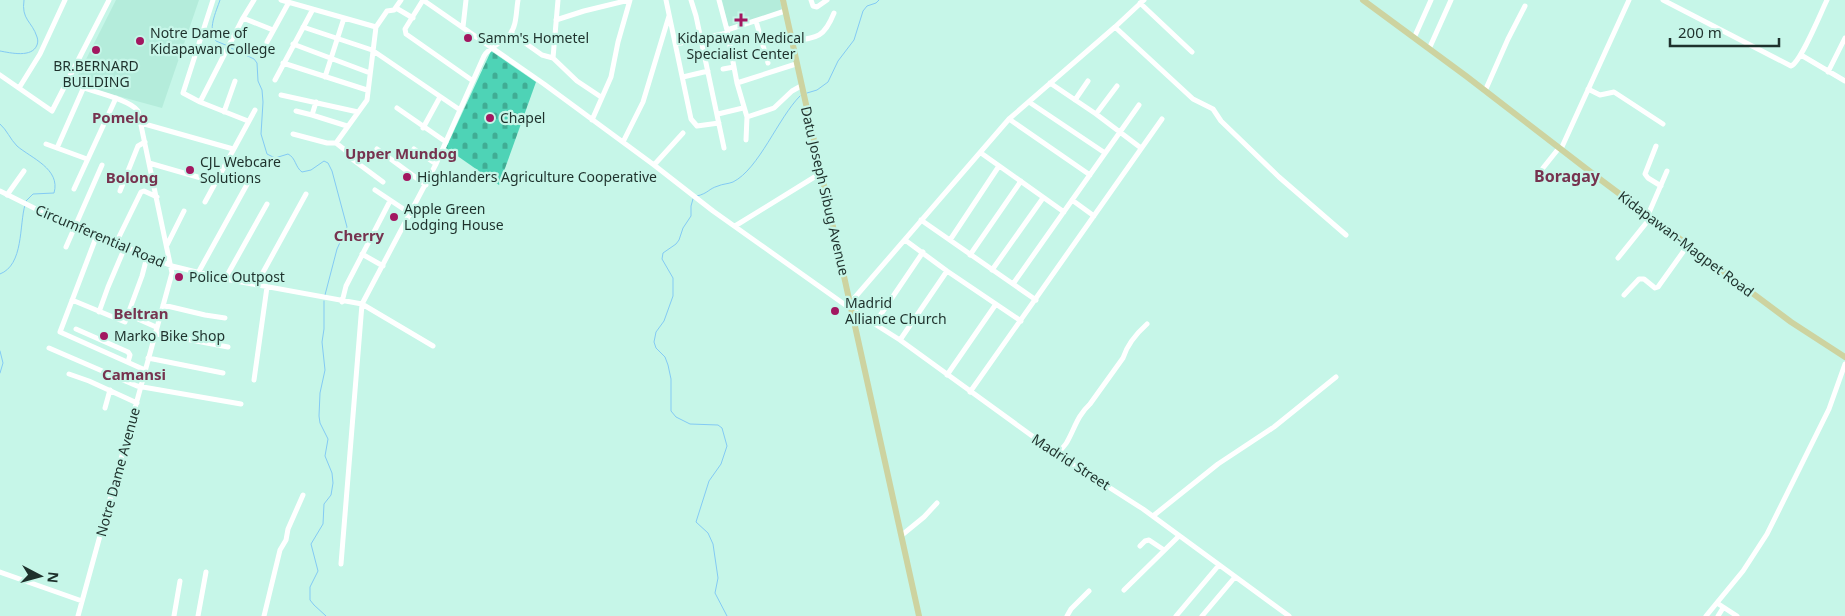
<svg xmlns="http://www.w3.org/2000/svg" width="1845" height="616" viewBox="0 0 1845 616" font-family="'Noto Sans',sans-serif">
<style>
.built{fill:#b4ecdb}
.cemetery{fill:url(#cemetery-stones)}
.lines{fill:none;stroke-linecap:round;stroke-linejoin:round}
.stream{stroke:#83caf4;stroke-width:1}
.minor{stroke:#fff;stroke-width:5}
.major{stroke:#cdd3a0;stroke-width:6}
.poi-dot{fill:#a21760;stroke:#c6f6e8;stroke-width:2}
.labels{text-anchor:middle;stroke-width:4.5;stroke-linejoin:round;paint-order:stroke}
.poi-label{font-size:14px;fill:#1e312c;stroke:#c6f6e8;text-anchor:start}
.street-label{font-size:14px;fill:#1e312c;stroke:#c6f6e8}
.neighbourhood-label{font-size:15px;font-weight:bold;fill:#76334f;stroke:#c6f6e8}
.quarter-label{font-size:16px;font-weight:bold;fill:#76334f;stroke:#c6f6e8}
</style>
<defs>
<pattern id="cemetery-stones" width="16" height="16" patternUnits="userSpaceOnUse" patternTransform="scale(1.25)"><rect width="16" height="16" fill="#4ed3b6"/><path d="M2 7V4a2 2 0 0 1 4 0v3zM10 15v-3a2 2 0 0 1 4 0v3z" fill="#40ac94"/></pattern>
</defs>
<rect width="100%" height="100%" fill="#c6f6e8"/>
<path class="built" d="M116,0H199L162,108L85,87L74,83Z
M722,0H780L782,10L729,29Z"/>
<path class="cemetery" d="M491,51L536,82L499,185L446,148Z"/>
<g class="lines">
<path class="stream" d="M220,0C216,12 207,30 216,41L228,46
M231,48L254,59L257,63L258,81L262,90L263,102L261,134L267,154L275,158L288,154C296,158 295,167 302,172L311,170L324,161L328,163L332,171L347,227L337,249L325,295
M0,51C11,53 32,58 37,45C38,42 38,40 37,37C32,21 21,20 24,0
M807,93L817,90L828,82L838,61L854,40L863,11L867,6L876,3L879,0
M0,124C7,130 10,139 17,146C31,158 61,169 54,193L33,194L26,201
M697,196C709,193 708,189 718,186C722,184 728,184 733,182C759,169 778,118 800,96
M693,199L691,206V216L683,228L679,240L676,244L663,253L662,259L673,278V296L664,321L656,332L654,342L656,348L665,357L668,365L671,379V411L676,417L690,424L718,425L722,428L727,446L721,464L709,481L696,522L708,533L713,544L718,578L715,593L727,616
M0,274C24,265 19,225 25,205
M324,301V329L322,342L325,370L320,393L319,416L320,423L328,439L325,456L332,473L333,483L331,495L324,504L323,524L311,544L318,571L310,587V600L314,605L326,616
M0,351L3,363L0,373"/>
<path class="minor" d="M213,0L183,93L200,102L248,121
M281,0L376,27
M423,0L544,84L654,165L713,211L851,309L900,340L1057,454L1143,509L1289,616
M423,0L405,29L406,34L473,81
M558,0L553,58L577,81L601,97
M666,0L691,119L697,126L719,123
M691,0L696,16L724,148
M719,0L727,30L737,83L747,117L746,140
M811,0L813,6L817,7L827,0
M1663,0L1791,66C1801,62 1821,12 1827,0
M1140,3L1192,52
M396,8L413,18
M243,18L273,30
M556,20L584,11L629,0
M756,21L768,63
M303,27L372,50L460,110
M463,27L466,0
M1115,27L1193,99L1213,109L1221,121L1279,177L1346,235
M727,30L785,11
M511,33L542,55L553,58
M1414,38L1431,0
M791,41C817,38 824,38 834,13
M267,42L289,2
M293,44L370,73
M676,44L727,33
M1429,49L1451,0
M1801,55L1845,81
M283,63L367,90
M723,69L734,67
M1828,72L1845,38
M0,75L52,111L109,0
M325,77L344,18
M683,77L708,71
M275,80L313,9
M68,82C84,90 129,98 138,111L172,273L78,616
M737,83L796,64
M1050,83L1096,114L1141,148
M19,88L40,54L65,0
M1588,89L1600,95L1614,92L1663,124
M1485,91L1508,39L1525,6
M281,95L358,112
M1075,100L1088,81
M200,102L243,18L254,0
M316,102L312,115L347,126
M1029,102L1105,153
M397,108L446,142
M296,111L312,115
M224,112L235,81
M718,114L743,108
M1096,114L1117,86
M747,117L774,108L792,91L801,86
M1009,119L1090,175
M592,120L611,77L618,42L630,0
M141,123L233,149
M423,128L440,97
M293,134L327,143H336L345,150L352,159L383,182
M623,142L643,102L669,16
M336,143L367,100L376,27L387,11L394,10L401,0
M46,144L87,159
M1656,146L1645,174L1648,178L1661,186
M57,148L83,89
M377,149L426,185
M414,149L436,164
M1561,149L1629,0
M981,153L1064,212
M149,163L215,182
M654,165L683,133
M1543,168L1559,148
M74,189L116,98
M375,190L411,214
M0,191L42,212L172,266L225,279L362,304L433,346
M120,191L138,146L145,142
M7,195L24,171
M1072,200L1094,216
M205,202L255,110
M1648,215L1667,171
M921,220L1036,300
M735,226L821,173
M97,235L60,332L145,370
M905,240L947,271L1021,321
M950,240L999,166
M116,243L141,192L144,191L157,197
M167,245L184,211
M66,247L102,165
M362,254L383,266
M970,255L1021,181
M1618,258L1651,217
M992,270L1043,198
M198,273L250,179
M225,279L267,204
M1013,284L1139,105
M256,285L306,194
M1624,295L1639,279H1644L1655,288L1658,287L1688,245
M72,300L125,322L142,276L147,257
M342,302L346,286L390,201
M850,303L1009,119L1115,27L1144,0
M163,305L205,315L225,318
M99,312L108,287L125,247
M129,315L156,327
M875,323L923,252
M76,329L128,352L130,355L128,362
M154,333L228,347
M900,340L947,271
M49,348L137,386L241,404
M148,358L223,373
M69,374L89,381L137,403
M947,375L996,304
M254,380L267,287
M970,392L1162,119
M105,408L110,390
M1057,454C1060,450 1065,446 1067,442C1075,428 1077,416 1090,404L1123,358C1127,345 1137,333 1147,324
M1153,516L1218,464L1274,427L1336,377
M902,535L924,517L937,503
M1140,546L1145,541L1149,540L1164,550
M341,564L362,304L436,164L484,56C490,46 501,44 509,35C517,27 516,11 518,0
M0,572L82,601
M1124,590L1179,536
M1717,603L1737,616
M174,616L180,581
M198,616L206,572
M264,616L280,550L286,540L288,529L303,495
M1067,616L1071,609L1089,591
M1176,616L1219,565
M1202,616L1235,577
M1706,616L1743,571L1767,534L1829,409L1845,364
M1718,616L1723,608"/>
<path class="major" d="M783,0L919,616
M1363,0L1466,76L1597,177L1791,322L1845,357"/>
</g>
<g class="poi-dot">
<path d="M738.5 12.5h5v5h5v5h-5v5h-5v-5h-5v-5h5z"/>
<circle cx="468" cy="38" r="5"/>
<circle cx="140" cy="41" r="5"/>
<circle cx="96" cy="50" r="5"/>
<circle cx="490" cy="118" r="5"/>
<circle cx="190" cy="170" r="5"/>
<circle cx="407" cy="177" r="5"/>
<circle cx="394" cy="217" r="5"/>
<circle cx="179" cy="277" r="5"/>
<circle cx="835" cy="311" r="5"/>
<circle cx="104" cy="336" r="5"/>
</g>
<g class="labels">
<g class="poi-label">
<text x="150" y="38">Notre Dame of<tspan x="150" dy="16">Kidapawan College</tspan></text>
<text x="478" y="43">Samm's Hometel</text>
<text x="741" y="43" text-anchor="middle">Kidapawan Medical<tspan x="741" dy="16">Specialist Center</tspan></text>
<text x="96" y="71" text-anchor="middle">BR.BERNARD<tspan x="96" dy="16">BUILDING</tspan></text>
<text x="500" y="123">Chapel</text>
<text x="200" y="167">CJL Webcare<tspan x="200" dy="16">Solutions</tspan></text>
<text x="417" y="182">Highlanders Agriculture Cooperative</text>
<text x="404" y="214">Apple Green<tspan x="404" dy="16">Lodging House</tspan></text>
<text x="189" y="282">Police Outpost</text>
<text x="845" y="308">Madrid<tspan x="845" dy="16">Alliance Church</tspan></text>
<text x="114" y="341">Marko Bike Shop</text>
</g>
<g class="street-label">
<text transform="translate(825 191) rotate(77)" y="5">Datu Joseph Sibug Avenue</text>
<text transform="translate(100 236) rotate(23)" y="5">Circumferential Road</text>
<text transform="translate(1686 244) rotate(37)" y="5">Kidapawan-Magpet Road</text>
<text transform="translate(1071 462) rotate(33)" y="5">Madrid Street</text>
<text transform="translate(118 472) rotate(-75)" y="5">Notre Dame Avenue</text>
</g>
<g class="neighbourhood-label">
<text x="120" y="123">Pomelo</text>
<text x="401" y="159">Upper Mundog</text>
<text x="132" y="183">Bolong</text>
<text x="359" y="241">Cherry</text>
<text x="141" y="319">Beltran</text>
<text x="134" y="380">Camansi</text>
</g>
<g class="quarter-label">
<text x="1567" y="182">Boragay</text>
</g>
</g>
<g transform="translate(40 576) rotate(96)" stroke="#c6f6e8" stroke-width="4" paint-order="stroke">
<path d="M0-4L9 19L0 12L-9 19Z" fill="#1e312c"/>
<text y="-8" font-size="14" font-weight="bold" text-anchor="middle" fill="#1e312c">N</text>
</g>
<path d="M1670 38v8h109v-8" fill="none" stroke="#1e312c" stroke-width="2.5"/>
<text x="1678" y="38" font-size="15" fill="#1e312c" stroke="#c6f6e8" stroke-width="4" paint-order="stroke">200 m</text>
</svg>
